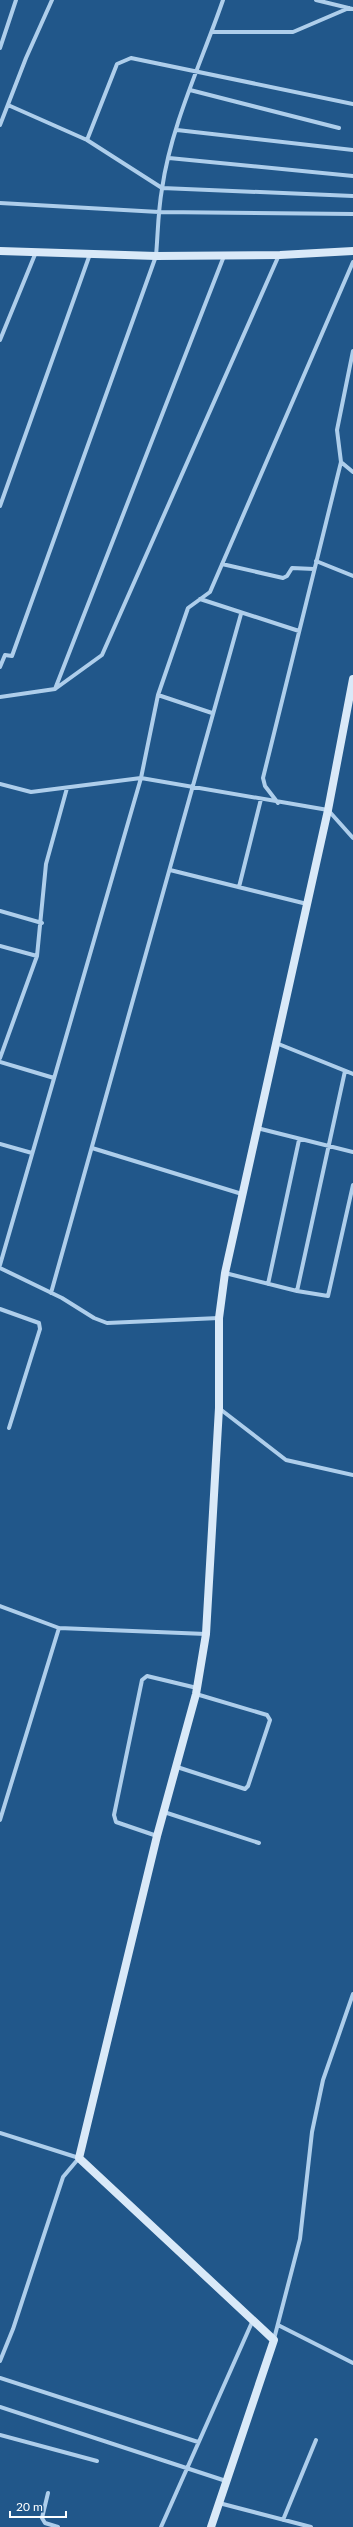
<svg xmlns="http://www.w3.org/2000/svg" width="353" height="2527" viewBox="0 0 353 2527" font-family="Lato,sans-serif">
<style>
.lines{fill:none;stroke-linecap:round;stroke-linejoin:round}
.street{stroke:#aeceeb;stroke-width:4}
.secondary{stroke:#d9e9f8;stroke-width:8}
</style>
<rect width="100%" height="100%" fill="#21578a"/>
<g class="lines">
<path class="street" d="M316,0L353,9
M212,32H293L349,8
M0,48L16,0
M190,90L339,128
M8,105L87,140L162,188L353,196
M0,125L26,58L52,0
M177,130L353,150
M87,140L117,64L131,58L353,104
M169,158L353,176
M0,203L159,212L353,214
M0,340L36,252
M353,351L337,430L341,462L353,472
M0,506L90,254
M316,561L353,576
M222,564L283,578L287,576L292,568L314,569
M200,599L299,631
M0,667L5,655L12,656L156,256C158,233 158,211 162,189C171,125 202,61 223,0
M55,689L224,256
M158,695L212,713
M0,697L55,689L102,655L279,255
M0,784L31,792L141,778L328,810L353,838
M278,803L265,786L263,778L341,462
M170,870L307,904
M239,887L261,799
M0,911L42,923
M0,946L37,956
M276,1043L353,1074
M0,1058L37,956L46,864L67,788
M0,1062L54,1078
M257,1128L353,1152
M0,1144L32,1153
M92,1148L242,1194
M0,1265L141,778L158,695L188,608L210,592L353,262
M0,1268L62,1298L94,1318L107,1323L219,1318
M225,1273L297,1291L328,1296L353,1185
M268,1284L299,1140
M297,1291L345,1071
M51,1293L241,614
M0,1309L39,1323L40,1329L9,1428
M220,1409L286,1460L353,1475
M0,1606L59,1628L206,1634
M177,1767L245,1789L248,1786L270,1720L267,1715L196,1694
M164,1812L259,1843
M0,1820L59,1628
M157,1836L116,1822L114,1815L142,1680L147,1676L197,1688
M0,2133L79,2158L63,2177L13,2329L0,2361
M278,2325L353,2363
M274,2339L300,2239L312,2132L323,2080L353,1994
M0,2378L198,2442
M0,2407L226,2481
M0,2435L97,2461
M48,2493L42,2518L45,2523L58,2527
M219,2503L311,2527
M283,2520L316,2440
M161,2527L253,2320"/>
<path class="secondary" d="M0,251L156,256L280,255L353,251
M211,2527L274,2340L79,2158L157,1836L196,1694L206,1634L219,1408V1318L225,1273L328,810L353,679"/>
</g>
<path d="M10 2511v6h56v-6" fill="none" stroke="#ffffff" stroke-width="2"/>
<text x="16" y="2511" font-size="12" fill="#ffffff" stroke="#21578a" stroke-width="3" paint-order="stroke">20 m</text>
</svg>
